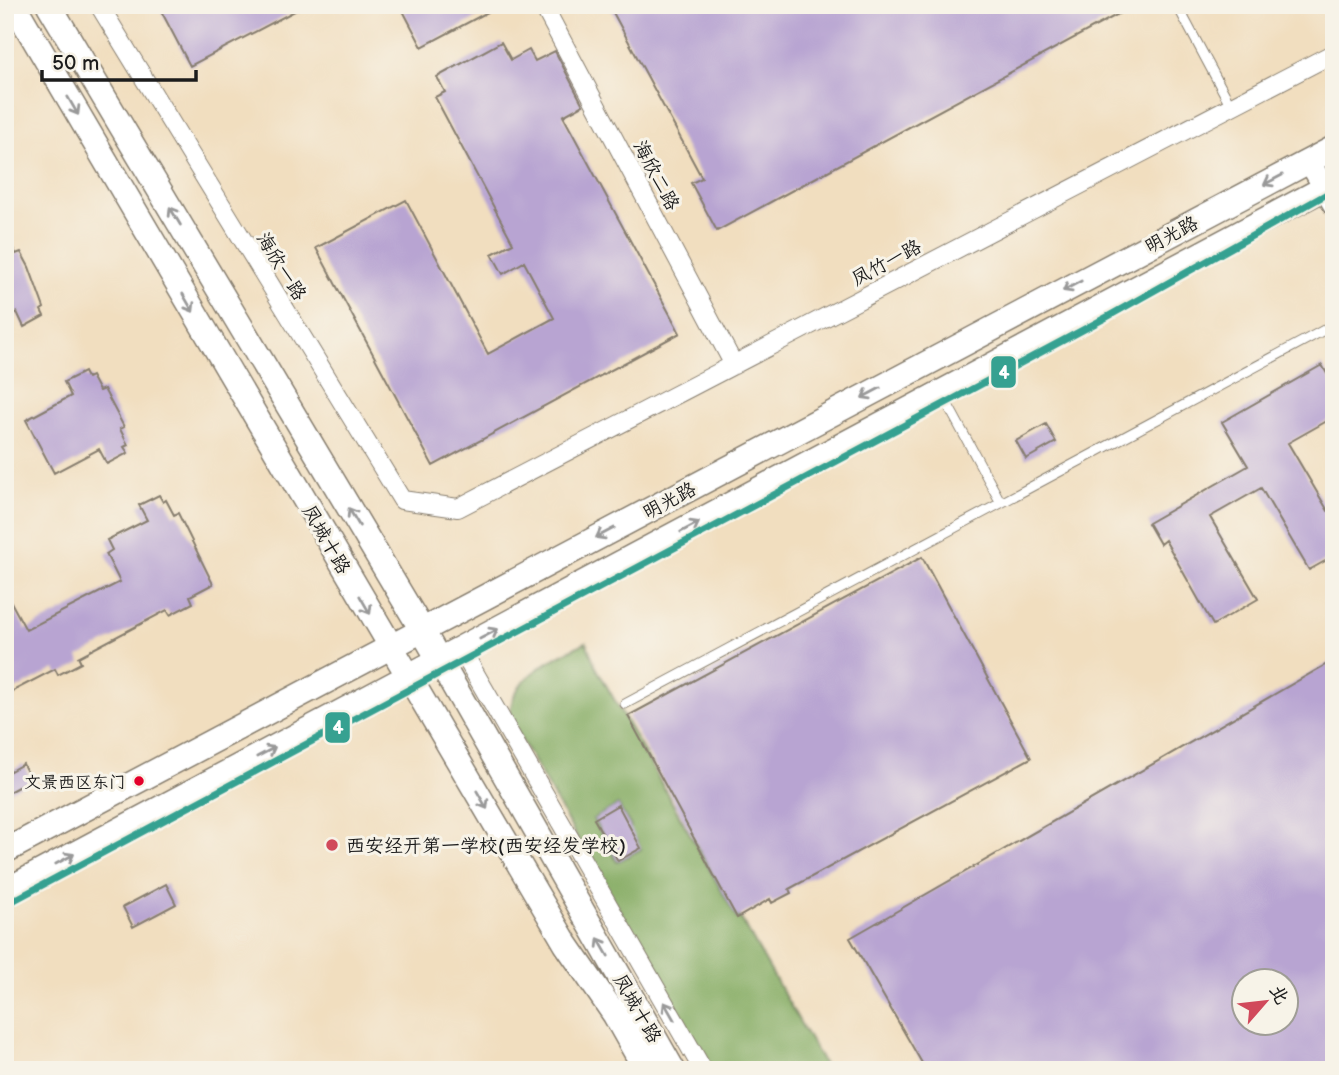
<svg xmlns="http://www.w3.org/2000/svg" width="1339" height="1075" viewBox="0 0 1339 1075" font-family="'Balsamiq Sans','LXGW WenKai TC',sans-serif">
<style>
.forest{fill:#85ac63;stroke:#506440;stroke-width:2;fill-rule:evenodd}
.building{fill:#b8a4d2;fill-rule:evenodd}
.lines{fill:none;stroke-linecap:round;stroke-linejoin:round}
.service-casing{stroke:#867d6e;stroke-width:11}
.minor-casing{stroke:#867d6e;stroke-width:20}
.tertiary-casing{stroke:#867d6e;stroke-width:24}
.secondary-casing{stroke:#867d6e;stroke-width:27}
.service{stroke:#fff;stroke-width:9}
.minor{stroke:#fff;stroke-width:18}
.tertiary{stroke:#fff;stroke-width:21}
.secondary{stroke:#fff;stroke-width:24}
.metro-1-casing{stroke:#f7f3e8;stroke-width:12}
.metro-1{stroke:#36a191;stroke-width:7}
.oneway{stroke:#999}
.bus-dot{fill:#e4002b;stroke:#f7f3e8;stroke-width:2.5}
.poi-dot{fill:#d1495b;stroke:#f7f3e8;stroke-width:2.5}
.labels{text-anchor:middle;stroke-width:6;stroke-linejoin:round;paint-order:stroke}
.bus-label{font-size:17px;fill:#1c1c1c;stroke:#f7f3e8;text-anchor:end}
.street-label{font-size:19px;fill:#1c1c1c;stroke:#f7f3e8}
.poi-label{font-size:19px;fill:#1c1c1c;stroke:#f7f3e8;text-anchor:start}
.line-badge{stroke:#f7f3e8;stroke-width:2.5}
.badge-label{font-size:19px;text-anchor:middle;font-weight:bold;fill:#fff}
</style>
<rect width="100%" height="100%" fill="#f7f3e8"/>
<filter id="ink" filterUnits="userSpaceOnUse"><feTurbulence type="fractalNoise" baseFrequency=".0143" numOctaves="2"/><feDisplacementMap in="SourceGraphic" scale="14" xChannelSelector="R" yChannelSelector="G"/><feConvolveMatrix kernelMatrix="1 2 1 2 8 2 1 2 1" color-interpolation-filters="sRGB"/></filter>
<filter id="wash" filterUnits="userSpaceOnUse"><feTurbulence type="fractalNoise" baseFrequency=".00686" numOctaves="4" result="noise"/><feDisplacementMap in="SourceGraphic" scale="28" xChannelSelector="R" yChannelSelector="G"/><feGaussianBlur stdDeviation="1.57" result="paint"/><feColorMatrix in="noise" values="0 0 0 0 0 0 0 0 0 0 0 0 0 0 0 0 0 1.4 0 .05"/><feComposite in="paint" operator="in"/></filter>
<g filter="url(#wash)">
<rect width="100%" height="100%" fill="#f1debf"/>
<path class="forest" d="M586,642L596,667L737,918L740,917L827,1070H709L510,720C507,677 554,659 586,642ZM618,805L631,827L606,841L593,819ZM636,839L641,849L617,862L612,852Z"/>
<g id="blocks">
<path class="building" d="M158,5H306L190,66Z
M400,5H501L422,47Z
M609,5H1135L717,231L691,183L702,178Z
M501,42L511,60L529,50L535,61L555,51L583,105L563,116L680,333L433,466L316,248L406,200L488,354L554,318L524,262L503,274L492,254L513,243L435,97L445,92L437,77Z
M5,234L16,254L21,252L29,267L44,308L41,310L44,316L24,327L17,312L5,318Z
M1322,365L1334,386V417L1288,443L1328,511L1334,508V556L1309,570L1261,488L1210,517L1258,599L1213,625L1165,540L1160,544L1148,523L1248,466L1222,422Z
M84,372L87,378L91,376L99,391L104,389L124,427L120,429L128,445L124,447L128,453L107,464L99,449L54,473L26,420L71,396L64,382Z
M1046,424L1056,442L1026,459L1016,441Z
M159,495L163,502L166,500L174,515L178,513L213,584L190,596L193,603L170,615L167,610L78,657L81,663L58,675L55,669L5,695V591L26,630L120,582L106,554L112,550L107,540L147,520L139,505Z
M922,557L1031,758L789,889L791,893L772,903L770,899L737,918L628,716Z
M1334,660V1070H926L850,938ZM1244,981H1286V1023H1244Z
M23,764L31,780L5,794V774Z
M618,805L641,848L618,861L594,819Z
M166,884L176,904L133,927L123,907Z"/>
</g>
</g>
<g filter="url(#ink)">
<use href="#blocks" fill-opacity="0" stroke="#867d6e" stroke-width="2"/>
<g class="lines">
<defs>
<path id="service" d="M1177,5L1231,106
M1001,503L1324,330
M625,704L1001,503L942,394"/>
<path id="minor" d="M99,5L402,500L458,508L1334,53
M543,5L734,365
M461,649L703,1070"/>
<path id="tertiary" d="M1309,161L1334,205"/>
<path id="secondary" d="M14,5L566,944L615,1015L646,1070
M49,5L422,630L673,1070
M5,851L1334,148
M5,891L1334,183"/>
</defs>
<use href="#service" class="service-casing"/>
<use href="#minor" class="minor-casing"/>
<use href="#tertiary" class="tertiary-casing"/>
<use href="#secondary" class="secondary-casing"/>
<use href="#service" class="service"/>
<use href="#minor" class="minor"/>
<use href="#tertiary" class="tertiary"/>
<use href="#secondary" class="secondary"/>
<defs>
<path id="metro-1" d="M5,905L1107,317L1334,190"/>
</defs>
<use href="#metro-1" class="metro-1-casing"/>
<use href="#metro-1" class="metro-1"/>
</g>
<defs><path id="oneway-shaft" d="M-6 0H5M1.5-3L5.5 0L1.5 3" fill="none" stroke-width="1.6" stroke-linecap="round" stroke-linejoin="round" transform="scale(1.75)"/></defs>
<g class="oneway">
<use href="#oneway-shaft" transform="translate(73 106) rotate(60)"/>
<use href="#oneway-shaft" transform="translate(1273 180) rotate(152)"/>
<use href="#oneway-shaft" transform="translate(175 216) rotate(-121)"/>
<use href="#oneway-shaft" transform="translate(1072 286) rotate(152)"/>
<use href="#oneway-shaft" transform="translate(188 303) rotate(60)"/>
<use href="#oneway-shaft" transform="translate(871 393) rotate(152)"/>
<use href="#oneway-shaft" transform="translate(354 517) rotate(-121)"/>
<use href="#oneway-shaft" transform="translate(690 527) rotate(-28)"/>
<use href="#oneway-shaft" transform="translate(605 533) rotate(152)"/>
<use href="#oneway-shaft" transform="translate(365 605) rotate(60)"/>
<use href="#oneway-shaft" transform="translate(489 634) rotate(-28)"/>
<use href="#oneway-shaft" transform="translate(266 752) rotate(-28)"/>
<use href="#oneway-shaft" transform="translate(482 800) rotate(60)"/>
<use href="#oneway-shaft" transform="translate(65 859) rotate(-28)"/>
<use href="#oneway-shaft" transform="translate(603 947) rotate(-120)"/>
<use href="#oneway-shaft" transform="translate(669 1011) rotate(-120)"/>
</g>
</g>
<circle class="bus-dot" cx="139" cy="781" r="6"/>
<circle class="poi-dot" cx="332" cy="845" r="7"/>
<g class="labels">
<g class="bus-label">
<text x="126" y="788">文景西区东门</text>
</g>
<g class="street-label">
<text transform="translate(657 175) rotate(62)" y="7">海欣二路</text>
<text transform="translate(1171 234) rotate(-28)" y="7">明光路</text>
<text transform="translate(886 262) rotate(-28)" y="7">凤竹一路</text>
<text transform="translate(282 266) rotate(58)" y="7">海欣一路</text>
<text transform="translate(669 500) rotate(-28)" y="7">明光路</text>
<text transform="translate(327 539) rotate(60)" y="7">凤城十路</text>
<text transform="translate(638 1008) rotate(60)" y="7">凤城十路</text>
</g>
<g class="poi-label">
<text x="346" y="852">西安经开第一学校(西安经发学校)</text>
</g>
</g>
<g class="line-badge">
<rect x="990" y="355" width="27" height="34" rx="7" fill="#36a191"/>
<rect x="324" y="711" width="27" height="33" rx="7" fill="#36a191"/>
</g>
<g class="badge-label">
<text x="1004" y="379">4</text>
<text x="338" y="734">4</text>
</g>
<rect width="1339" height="1075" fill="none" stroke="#f7f3e8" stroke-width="28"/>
<g transform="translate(1265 1002) rotate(62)"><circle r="33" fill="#f7f3e8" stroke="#9f9d96" stroke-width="2"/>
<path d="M0-5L12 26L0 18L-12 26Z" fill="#d1495b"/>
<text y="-10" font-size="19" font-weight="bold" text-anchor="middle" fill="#1c1c1c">北</text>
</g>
<path d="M42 70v10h154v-10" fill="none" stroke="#1c1c1c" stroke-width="3.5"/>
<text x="52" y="70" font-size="21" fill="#1c1c1c" stroke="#f7f3e8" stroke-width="5" paint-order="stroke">50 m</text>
</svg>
